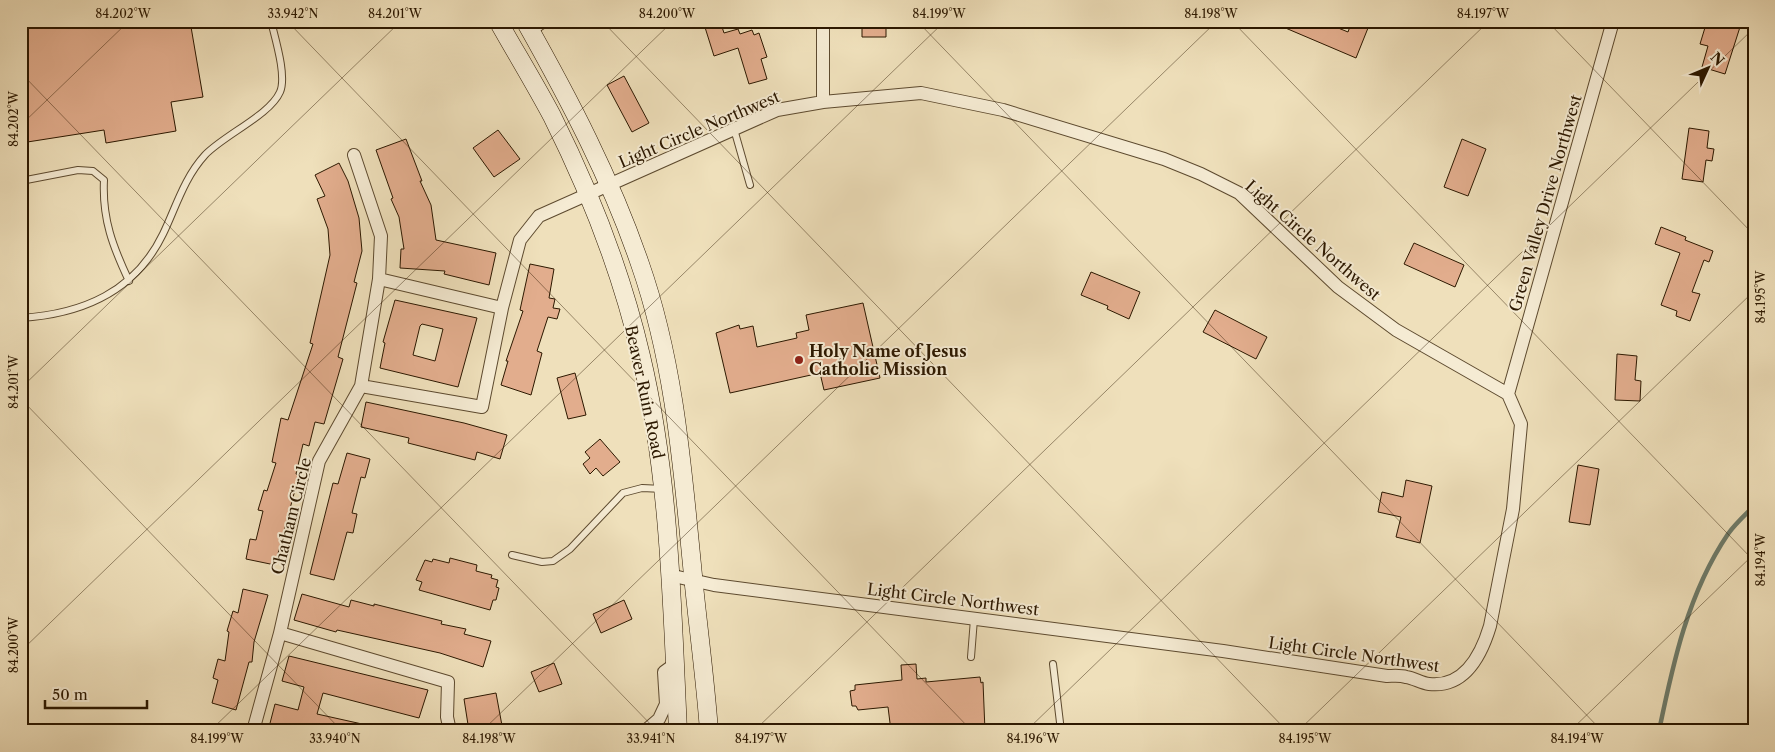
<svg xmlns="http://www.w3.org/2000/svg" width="1775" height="752" viewBox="0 0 1775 752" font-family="'Libre Caslon Text',serif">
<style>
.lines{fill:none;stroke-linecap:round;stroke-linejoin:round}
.stream{stroke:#6e7b6a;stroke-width:4.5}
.building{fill:#e2ad8d;stroke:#2c1800;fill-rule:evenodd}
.service-casing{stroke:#5d4a2f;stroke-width:8}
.minor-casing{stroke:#5d4a2f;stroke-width:14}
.secondary-casing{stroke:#2c1800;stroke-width:19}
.service{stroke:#f5ebd3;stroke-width:6}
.minor{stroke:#f5ebd3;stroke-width:12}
.secondary{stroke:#f5ebd3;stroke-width:18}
.ticks{fill:none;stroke:#2c1800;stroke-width:1;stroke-opacity:0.45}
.poi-dot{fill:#8f2418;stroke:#f5ebd3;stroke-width:2}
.labels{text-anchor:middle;stroke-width:4;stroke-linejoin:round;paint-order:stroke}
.street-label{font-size:16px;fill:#2c1800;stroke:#f5ebd3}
.poi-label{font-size:16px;font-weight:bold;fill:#2c1800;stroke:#f5ebd3;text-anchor:start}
.neatline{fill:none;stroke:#2c1800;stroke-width:2}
.ticks-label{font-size:12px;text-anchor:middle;fill:#2c1800}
</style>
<rect width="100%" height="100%" fill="#efe0bb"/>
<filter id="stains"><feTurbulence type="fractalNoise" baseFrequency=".004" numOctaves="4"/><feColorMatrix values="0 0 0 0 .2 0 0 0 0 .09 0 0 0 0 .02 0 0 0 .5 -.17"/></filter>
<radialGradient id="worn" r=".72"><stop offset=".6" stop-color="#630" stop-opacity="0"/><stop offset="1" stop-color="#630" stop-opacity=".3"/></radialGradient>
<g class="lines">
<path class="stream" d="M1659,731C1673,663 1688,593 1728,534C1735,524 1745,515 1754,506"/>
</g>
<path class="building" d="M21,21H190L203,97L171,102L176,131L106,143L104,130L21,143Z
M703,21H720L724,33L738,29L740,34L752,30L754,35L759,33L767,57L761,59L767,79L749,84L738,48L714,56Z
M862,21H886V37H862Z
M1269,21H1321L1348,32L1352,21L1368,28L1356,58Z
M1707,21H1722L1740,27L1725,74L1702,67L1708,46L1700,44Z
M624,76L649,123L632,132L607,85Z
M1689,128L1709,131L1707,148L1714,149L1712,161L1706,160L1703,182L1682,179Z
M498,130L520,159L494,177L473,148Z
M406,139L422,181H420L431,205L436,240L496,253L489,285L444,274L445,271L400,268L401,249H404L399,217L391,199L393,198L376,150Z
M1462,139L1486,149L1468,196L1444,187Z
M339,163L348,181L359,218L362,251L354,282L357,283L338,357L343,359L324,424L315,422L309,446L303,444L296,474L299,475L275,565L246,559L250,539L256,540L263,511L258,510L264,490L267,491L276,463L272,462L281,418L288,420L313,344L310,343L330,255L328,229L317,199L325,196L315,175Z
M1661,227L1686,237L1685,240L1713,251L1709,262L1704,260L1692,292L1700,294L1690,321L1676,316L1677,311L1661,305L1680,253L1655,244Z
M1414,243L1464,265L1455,287L1404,264Z
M530,264L554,269L549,298L555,299L553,308L560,309L557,319L548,317L537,351L542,353L531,395L501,385L508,361H506L523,311L520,310Z
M1091,272L1140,292L1129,319L1107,309L1108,306L1081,295Z
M395,300L477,318L458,387L380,368L385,343L383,342ZM422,324L443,329L435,361L413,355L420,326Z
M863,303L880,378L824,390L820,373L730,393L716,333L739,325L740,329L753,326L757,347L797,338L796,333L809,330L806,315Z
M1215,310L1267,337L1256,359L1203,332Z
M1617,354L1637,356L1635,380L1641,381L1640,401L1615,400Z
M575,373L586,415L568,419L557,378Z
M366,402L464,423L507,435L500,459L477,452L475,460L408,443L409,438L361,427Z
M600,439L620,462L603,476L596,468L590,474L583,464L590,458L585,452Z
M347,453L370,459L365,478L361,477L352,513L357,514L353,533L347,532L334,580L310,574L333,483L338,484Z
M1578,465L1599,469L1590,525L1569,522Z
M1406,480L1432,486L1420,543L1396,537L1401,517L1378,512L1382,492L1403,497Z
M450,558L477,565L476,571L492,575L491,578L498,580L496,587L499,588L496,600H493L490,610L419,590L422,582L416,580L425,560L432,562L433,559L449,563Z
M243,589L268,595L254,642L252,662H249L236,710L212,703L218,680L213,678L218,659L225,661L229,632L227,631L233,611L238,613Z
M302,594L349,607L351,600L374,606V604L442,621L441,624L466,629L464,634L491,641L483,667L440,653L337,630L336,632L294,620Z
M624,600L632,619L601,633L593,614Z
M289,656L428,690L419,718L323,693L317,714L371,726L370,731H268L275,704L298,710L304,687L282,681Z
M554,663L562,684L539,692L531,672Z
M916,664L917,679L926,678V682L980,677L981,683L983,682L985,731H891L888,707L858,710L856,706H852L850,691L855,690V685L902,680L901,665Z
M496,693L503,731H469L464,699Z"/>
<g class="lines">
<defs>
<path id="service" d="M533,32L549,21
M734,129L750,185
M21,181L78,170L93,171L104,180C102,219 113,247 129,281
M21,318C83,314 135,292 163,234C176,207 184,178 205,155C224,135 270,115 280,92C287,76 275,38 271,21
M512,555L542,562L553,561L570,549L623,493L642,488L663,489
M971,657L974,619
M1053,664L1061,731"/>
<path id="minor" d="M823,102V21
M354,155L381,236L379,279L361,386
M379,279L502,308
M1508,394L1613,21
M280,633L448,682L447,717L450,731
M253,731L280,633L319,461L361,386L482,407L502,308L520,240L539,216L777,110L823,102L921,93L1003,110L1164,159L1201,174L1239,193L1338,287L1396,330L1508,394L1521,424L1513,509L1490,626C1481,656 1464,688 1429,684C1421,683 1414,678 1406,677C1400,675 1393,676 1387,676L1223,651L714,585L669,575
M645,731L659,719L666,704L664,672L675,664"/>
<path id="secondary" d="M498,21C516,53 535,84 552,116C590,192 622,274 641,356C670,478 672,606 678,731
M525,21C569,99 611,179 640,264C674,361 682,463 692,565C697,620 705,675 709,731"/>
</defs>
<use href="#service" class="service-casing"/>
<use href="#minor" class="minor-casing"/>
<use href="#secondary" class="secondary-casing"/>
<use href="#service" class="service"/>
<use href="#minor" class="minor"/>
<use href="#secondary" class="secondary"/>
</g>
<path class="ticks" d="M287,21L972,731M602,21L1287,731M917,21L1602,731M1232,21L1754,561M1547,21L1754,235M21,73L657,731M21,125L129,21M21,388L401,21M21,399L342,731M21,651L673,21M21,725L26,731M210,731L945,21M482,731L1217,21M754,731L1489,21M1026,731L1754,28M1298,731L1754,291M1570,731L1754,554"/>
<circle class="poi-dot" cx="799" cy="360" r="5"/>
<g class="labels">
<g class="street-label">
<text transform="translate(699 129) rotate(-23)" y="6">Light Circle Northwest</text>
<text transform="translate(1545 203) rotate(-74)" y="6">Green Valley Drive Northwest</text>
<text transform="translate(1313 240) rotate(41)" y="6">Light Circle Northwest</text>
<text transform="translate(645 392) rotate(78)" y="6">Beaver Ruin Road</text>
<text transform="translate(291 516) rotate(-76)" y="6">Chatham Circle</text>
<text transform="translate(953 599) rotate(7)" y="6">Light Circle Northwest</text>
<text transform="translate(1354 654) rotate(8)" y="6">Light Circle Northwest</text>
</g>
<g class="poi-label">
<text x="809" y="357">Holy Name of Jesus<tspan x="809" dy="18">Catholic Mission</tspan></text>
</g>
</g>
<rect width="1775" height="752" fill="none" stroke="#efe0bb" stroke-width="55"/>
<g transform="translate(1708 68) rotate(46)" stroke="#f5ebd3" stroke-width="4" paint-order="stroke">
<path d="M0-4L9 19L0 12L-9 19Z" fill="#2c1800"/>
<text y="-8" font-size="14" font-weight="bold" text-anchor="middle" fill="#2c1800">N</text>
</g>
<path d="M45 700v8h102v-8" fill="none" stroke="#2c1800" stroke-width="2.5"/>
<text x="52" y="700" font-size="15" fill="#2c1800" stroke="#f5ebd3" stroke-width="4" paint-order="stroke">50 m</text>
<rect x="28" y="28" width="1720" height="696" class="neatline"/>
<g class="ticks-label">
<text x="123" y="18">84.202°W</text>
<text x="293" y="18">33.942°N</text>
<text x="395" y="18">84.201°W</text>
<text x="667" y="18">84.200°W</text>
<text x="939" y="18">84.199°W</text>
<text x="1211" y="18">84.198°W</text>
<text x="1483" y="18">84.197°W</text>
<text transform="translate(14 119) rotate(-90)" y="4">84.202°W</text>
<text transform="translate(1761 297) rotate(-90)" y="4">84.195°W</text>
<text transform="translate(14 382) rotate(-90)" y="4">84.201°W</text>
<text transform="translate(1761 560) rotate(-90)" y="4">84.194°W</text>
<text transform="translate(14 645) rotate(-90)" y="4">84.200°W</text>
<text x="217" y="743">84.199°W</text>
<text x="335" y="743">33.940°N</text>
<text x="489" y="743">84.198°W</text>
<text x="651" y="743">33.941°N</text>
<text x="761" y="743">84.197°W</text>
<text x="1033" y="743">84.196°W</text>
<text x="1305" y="743">84.195°W</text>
<text x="1577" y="743">84.194°W</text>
</g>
<rect width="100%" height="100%" filter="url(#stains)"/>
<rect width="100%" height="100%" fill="url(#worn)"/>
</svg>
